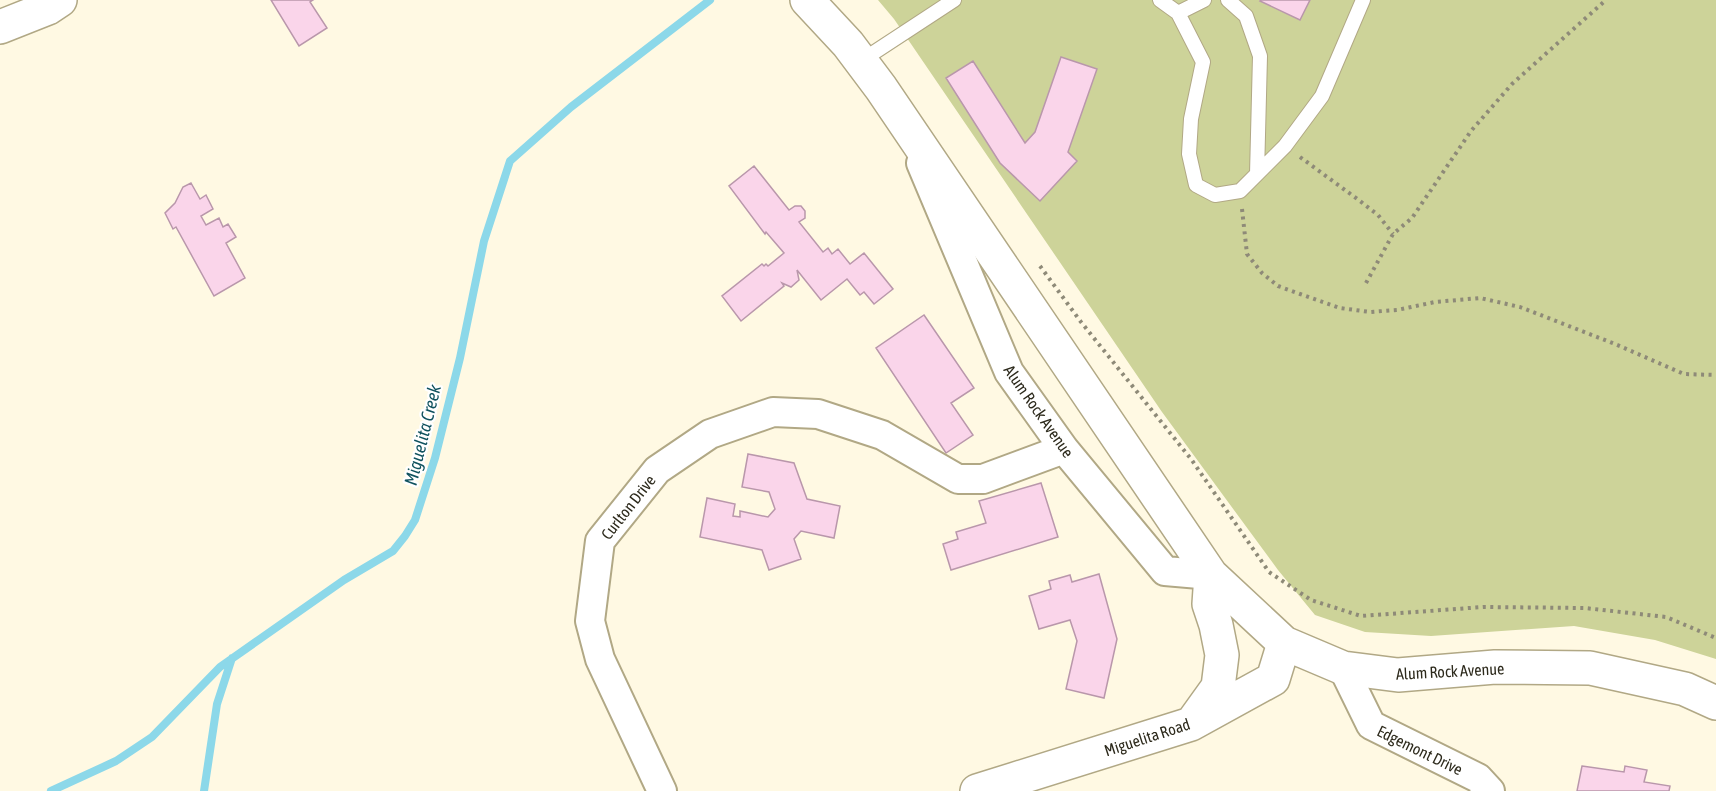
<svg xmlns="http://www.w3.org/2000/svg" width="1716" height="791" viewBox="0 0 1716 791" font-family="'Asap Condensed',sans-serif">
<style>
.green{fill:#cdd399}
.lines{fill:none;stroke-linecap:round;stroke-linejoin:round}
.stream{stroke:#8cd8e9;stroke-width:8}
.building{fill:#fad5ea;stroke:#b997ab;stroke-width:1.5}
.service-casing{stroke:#b1a885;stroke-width:16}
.minor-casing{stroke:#b1a885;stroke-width:32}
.tertiary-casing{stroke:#b1a885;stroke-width:36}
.secondary-casing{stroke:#b1a885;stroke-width:36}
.path{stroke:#8e8a78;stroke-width:4;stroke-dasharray:3 4.5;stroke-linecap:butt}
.service{stroke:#fff;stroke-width:14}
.minor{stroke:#fff;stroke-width:28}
.tertiary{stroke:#fff;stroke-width:33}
.secondary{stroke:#fff;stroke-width:33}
.labels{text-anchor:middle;stroke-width:4.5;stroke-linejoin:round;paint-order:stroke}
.street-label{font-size:16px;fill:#2d2a1c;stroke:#fff}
.water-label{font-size:18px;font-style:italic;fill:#10525e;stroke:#fff}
</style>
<rect width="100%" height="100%" fill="#fff9e3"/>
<path class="green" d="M878,0H1716V659L1655,640L1574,626L1431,636L1365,632L1315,615L1278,570L1162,412L894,19Z"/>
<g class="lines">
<path class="stream" d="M51,791L116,761L152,737L220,667L344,580L393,551L405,536L415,520L435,458L460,358L484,241L510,161L571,107L710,0
M204,791L217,704L232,658"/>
</g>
<path class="building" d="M271,0H313L310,2L327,28L299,46Z
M1261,0H1310L1300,20L1260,1Z
M1061,57L1097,69L1068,152L1077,161L1040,201L1000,163L946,78L973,61L1025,143L1035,132Z
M754,166L789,210L795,206H801L805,211V218L799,222L823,252L828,248L832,254L838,249L850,264L864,253L893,289L874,304L864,292L860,295L847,279L821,300L797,270L799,280L791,287L782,283L784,286L741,321L722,296L762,264L764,266L766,264L768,266L784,253L766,232L765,234L729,186Z
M191,183L200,199L206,195L213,209L201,216L206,225L219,218L223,227L228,224L236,237L226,243L245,278L214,296L176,227L173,229L165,213L175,203L183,187Z
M924,315L974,388L951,403L973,435L946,453L876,348Z
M748,454L794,463L807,499L840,506L834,538L801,531L794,539L801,559L769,570L762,550L700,537L707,498L735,504L733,516L740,517V511L768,517L775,509L769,492L742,487Z
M1041,483L1058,537L951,570L943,544L958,539L956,532L986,523L979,501Z
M1099,574L1117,639L1104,698L1066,689L1077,641L1070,620L1039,629L1029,596L1051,589L1049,581L1070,575L1072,582Z
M1582,766L1624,772L1625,766L1647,770L1644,782L1670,786L1669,791H1577Z"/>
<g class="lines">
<defs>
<path id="service" d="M1160,0L1178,13L1203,62L1191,119L1189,154L1196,185L1215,195L1240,191L1285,146L1322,96L1363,0
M1228,0L1246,16L1260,56L1257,174
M1178,13L1204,0
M861,61L954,0"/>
<path id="minor" d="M921,163L1009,372L1064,449L1165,571L1211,575
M1343,668L1371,725L1478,778L1490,791
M662,791L600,659L590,621L600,541L657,470L710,434L773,412L818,414L882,435L958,479H983L1064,449"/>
<path id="tertiary" d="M807,0L848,44L881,88L1211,575L1284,643L1343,668L1398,675L1495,667L1590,668L1685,689L1716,703
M1195,719L1218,687L1222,655L1216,625L1209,604L1211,575
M977,791L1191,724L1273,679L1284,643"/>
<path id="secondary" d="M0,27L48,8L60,0"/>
</defs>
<use href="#service" class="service-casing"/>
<use href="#minor" class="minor-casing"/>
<use href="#tertiary" class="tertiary-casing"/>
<use href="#secondary" class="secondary-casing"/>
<path class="path" d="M1300,157L1360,201L1378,215L1393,234
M1242,209L1247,254L1262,273L1278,286L1300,294L1340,308L1370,312L1397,310L1435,302L1480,298L1520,307L1615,344L1684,374L1716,375
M1040,266L1081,322L1191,459L1269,572L1311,600L1361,616L1483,607L1585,608L1666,617L1716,638
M1366,283L1393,234L1412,218L1471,131L1512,84L1606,0"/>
<use href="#service" class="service"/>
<use href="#minor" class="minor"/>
<use href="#tertiary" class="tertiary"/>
<use href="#secondary" class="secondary"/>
</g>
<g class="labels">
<g class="street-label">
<text transform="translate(1039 411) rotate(55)" y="6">Alum Rock Avenue</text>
<text transform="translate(628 507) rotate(-52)" y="6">Curlton Drive</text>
<text transform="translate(1450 671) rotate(-3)" y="6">Alum Rock Avenue</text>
<text transform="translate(1147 737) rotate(-18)" y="6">Miguelita Road</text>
<text transform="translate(1420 750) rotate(26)" y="6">Edgemont Drive</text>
</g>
<g class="water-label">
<text transform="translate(423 435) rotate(-76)" y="6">Miguelita Creek</text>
</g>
</g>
</svg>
